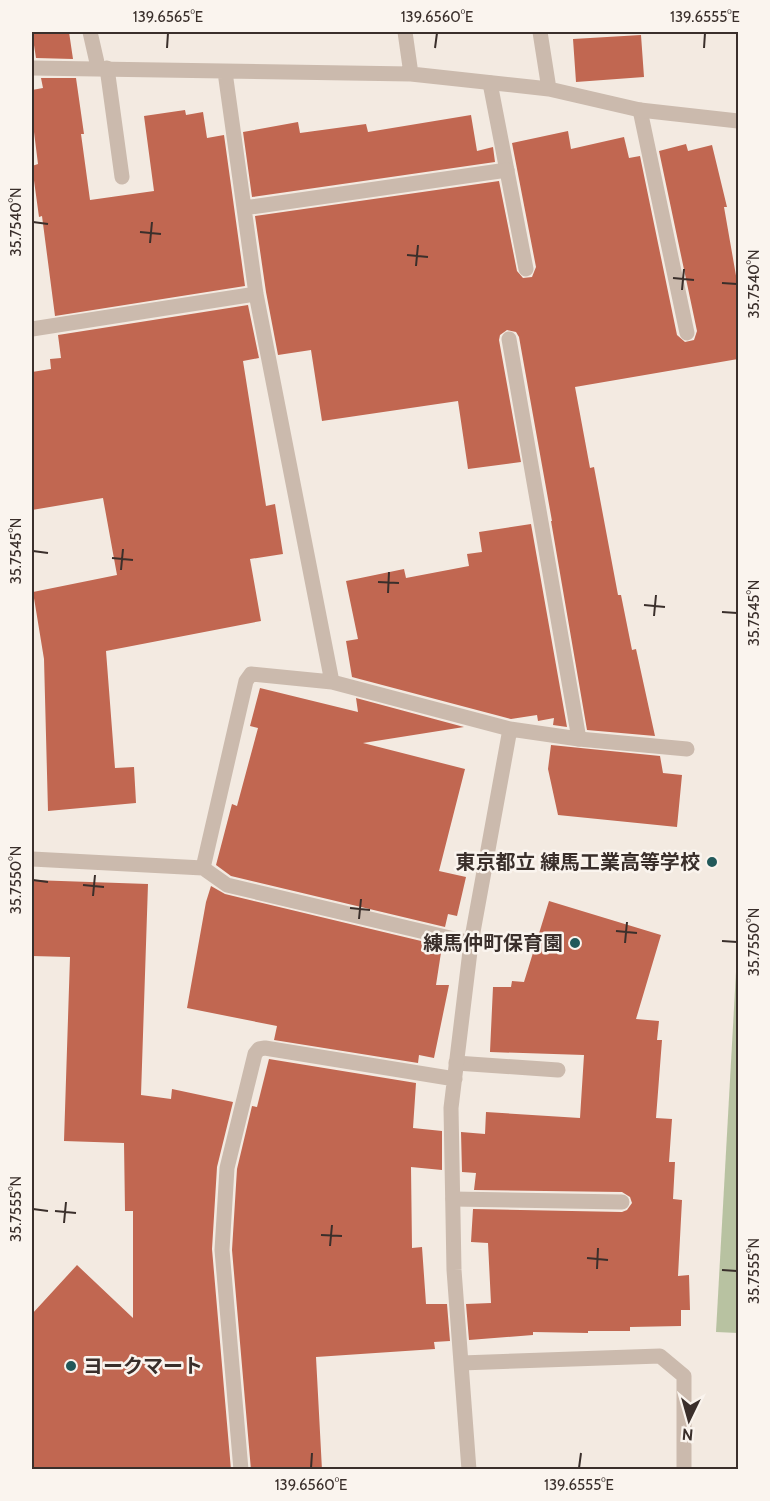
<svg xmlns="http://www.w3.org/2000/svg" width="770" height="1501" viewBox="0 0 770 1501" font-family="Cabin,'Noto Sans JP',sans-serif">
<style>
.green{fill:#b8c2a1}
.building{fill:#c16751}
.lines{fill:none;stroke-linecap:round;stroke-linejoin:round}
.lane{stroke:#cbbaad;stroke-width:15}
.street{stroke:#cbbaad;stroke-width:15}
.ticks{fill:none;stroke:#3a2f2b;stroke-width:2}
.poi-dot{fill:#22595a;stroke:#faf4ee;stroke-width:2}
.labels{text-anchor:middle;stroke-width:5;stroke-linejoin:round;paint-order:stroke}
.poi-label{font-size:20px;font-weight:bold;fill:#3a2f2b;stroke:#faf4ee;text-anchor:end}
.neatline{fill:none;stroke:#3a2f2b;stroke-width:2}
.ticks-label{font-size:15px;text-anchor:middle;fill:#3a2f2b}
</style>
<rect width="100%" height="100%" fill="#f3eae1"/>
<path class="green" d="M738,936V1333L716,1332Z"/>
<path class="building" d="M32,32H69L73,59L36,58Z
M641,35L644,77L576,82L573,39Z
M41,78H76L84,134H81L90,200L154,191L144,116L185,110L186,115L203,112L207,138L224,135L245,286L55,316L42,216L39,217L32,166L38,164L32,116V90L43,88Z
M471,115L477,151L493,147L495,162L252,197L243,132L298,122L300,133L366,124L368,132Z
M568,131L571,149L624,137L629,158L640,156L677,335L685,342L694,340L697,331L659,151L686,144L688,151L712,145L727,207H724L738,287V359L575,387L590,468L594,467L618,595H621L632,650L636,649L655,736L587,730L551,521H552L519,337L516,332L507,330L500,335L499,340L521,462L468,469L458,401L322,421L311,350L278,355L266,292L255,216L499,181L517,271L523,278L532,277L536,267L512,143Z
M248,305L259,358L243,361L266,506L275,504L283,554L250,559L261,621L106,651L115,768L134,767L136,803L48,811L44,659L33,592L117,575L103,498L32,510V372L51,369L50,359L61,358L58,335Z
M531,524L567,727L553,725L554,718L538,721L537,715L511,719L352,677L346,641L358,639L346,581L404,569L406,578L469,566L467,554L482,552L479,532Z
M260,688L358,712L356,698L464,727L363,743L465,769L439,871L466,877L457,916L448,914L445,927L231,876L216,865L232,804L237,806L258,728L250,726Z
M551,745L660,756L663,773L682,775L677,827L558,815L548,769Z
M32,880L148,884L141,1095L171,1099L172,1089L233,1102L217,1167L212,1249L231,1470H32V1314L77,1265L133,1318V1211H125L124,1143L64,1141L70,957L32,956Z
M211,886L225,894L442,946L436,985H449L434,1058L419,1055L418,1063L274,1040L277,1026L187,1008L206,902Z
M549,901L661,935L636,1019L659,1021L657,1040H662L656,1118L672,1119L669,1162H675L673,1199L682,1200L678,1276L689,1275L690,1310H681V1326L630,1327V1331H588V1333L533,1332V1335L469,1340L466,1304L491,1303L488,1243L471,1242L473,1209L622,1212L627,1210L632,1203L630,1197L622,1192L474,1190L476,1173L462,1172L461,1132L485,1134L486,1112L580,1118L584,1055L490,1052L493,987H511L512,981L524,982Z
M269,1059L416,1083L413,1128L442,1131V1170L411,1167L412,1248L422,1247L426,1304H447L450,1341L434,1342L435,1349L316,1357L322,1470H251L232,1250L237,1169L252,1106L257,1107Z"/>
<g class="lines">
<path class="lane" d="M107,68L122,177
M490,83L526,269
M640,110L687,333
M509,339L579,739
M456,1063L558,1070
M453,1199L622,1202"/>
<path class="street" d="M90,32L98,67
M405,32L411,74
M540,32L549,89
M32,68L411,74L549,89L640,110L738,121
M225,72L256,294L332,682
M244,208L507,170
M32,329L256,294
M32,859L203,868L227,885L471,943
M203,868L246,681L251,674L332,682L510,729L579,739L687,749
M461,1363L660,1356L684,1376V1470
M241,1470L222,1250L227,1168L255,1054L259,1049L265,1048L455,1079
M469,1470L454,1270L451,1108L471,943L510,729"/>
</g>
<path class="ticks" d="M167,48L168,33M435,48L437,33M704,48L705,33M33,222L48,224M140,232L161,234M150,243L152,222M407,255L428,257M416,266L418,245M673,278L694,280M722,283L737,284M682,290L684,269M33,551L48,553M112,558L133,560M121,570L123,549M378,582L399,583M388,593L389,572M644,605L665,607M722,612L737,613M654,616L656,595M33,880L48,882M83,885L104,887M93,896L95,875M350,908L370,910M359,919L361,899M616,931L637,933M722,941L737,942M625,943L627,922M33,1209L48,1211M55,1211L76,1213M64,1223L66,1202M321,1235L342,1236M330,1246L332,1225M587,1258L608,1260M597,1269L598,1248M722,1270L737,1271M311,1468L312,1453M579,1468L581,1453"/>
<g class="poi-dot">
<circle cx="712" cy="862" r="6"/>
<circle cx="575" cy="943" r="6"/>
<circle cx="71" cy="1366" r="6"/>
</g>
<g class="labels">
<g class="poi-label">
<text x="700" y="869">東京都立 練馬工業高等学校</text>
<text x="563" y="950">練馬仲町保育園</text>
<text x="83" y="1373" text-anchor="start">ヨークマート</text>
</g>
</g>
<rect width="770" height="1501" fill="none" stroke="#faf4ee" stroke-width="66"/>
<g transform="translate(689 1420) rotate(185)" stroke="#faf4ee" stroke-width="4.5" paint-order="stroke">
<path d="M0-4.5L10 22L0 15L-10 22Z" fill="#3a2f2b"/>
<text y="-9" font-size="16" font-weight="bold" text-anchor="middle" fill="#3a2f2b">N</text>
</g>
<rect x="33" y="33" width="704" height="1435" class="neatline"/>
<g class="ticks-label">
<text x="168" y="22">139.6565°E</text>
<text x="437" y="22">139.6560°E</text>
<text x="705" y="22">139.6555°E</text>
<text transform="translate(16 222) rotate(-90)" y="5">35.7540°N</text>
<text transform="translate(754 284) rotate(-90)" y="5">35.7540°N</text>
<text transform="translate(16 551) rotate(-90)" y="5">35.7545°N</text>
<text transform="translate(754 613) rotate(-90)" y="5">35.7545°N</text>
<text transform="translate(16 880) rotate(-90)" y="5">35.7550°N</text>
<text transform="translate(754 942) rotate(-90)" y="5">35.7550°N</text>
<text transform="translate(16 1209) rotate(-90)" y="5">35.7555°N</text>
<text transform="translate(754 1271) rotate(-90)" y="5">35.7555°N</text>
<text x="311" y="1490">139.6560°E</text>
<text x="579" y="1490">139.6555°E</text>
</g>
</svg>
